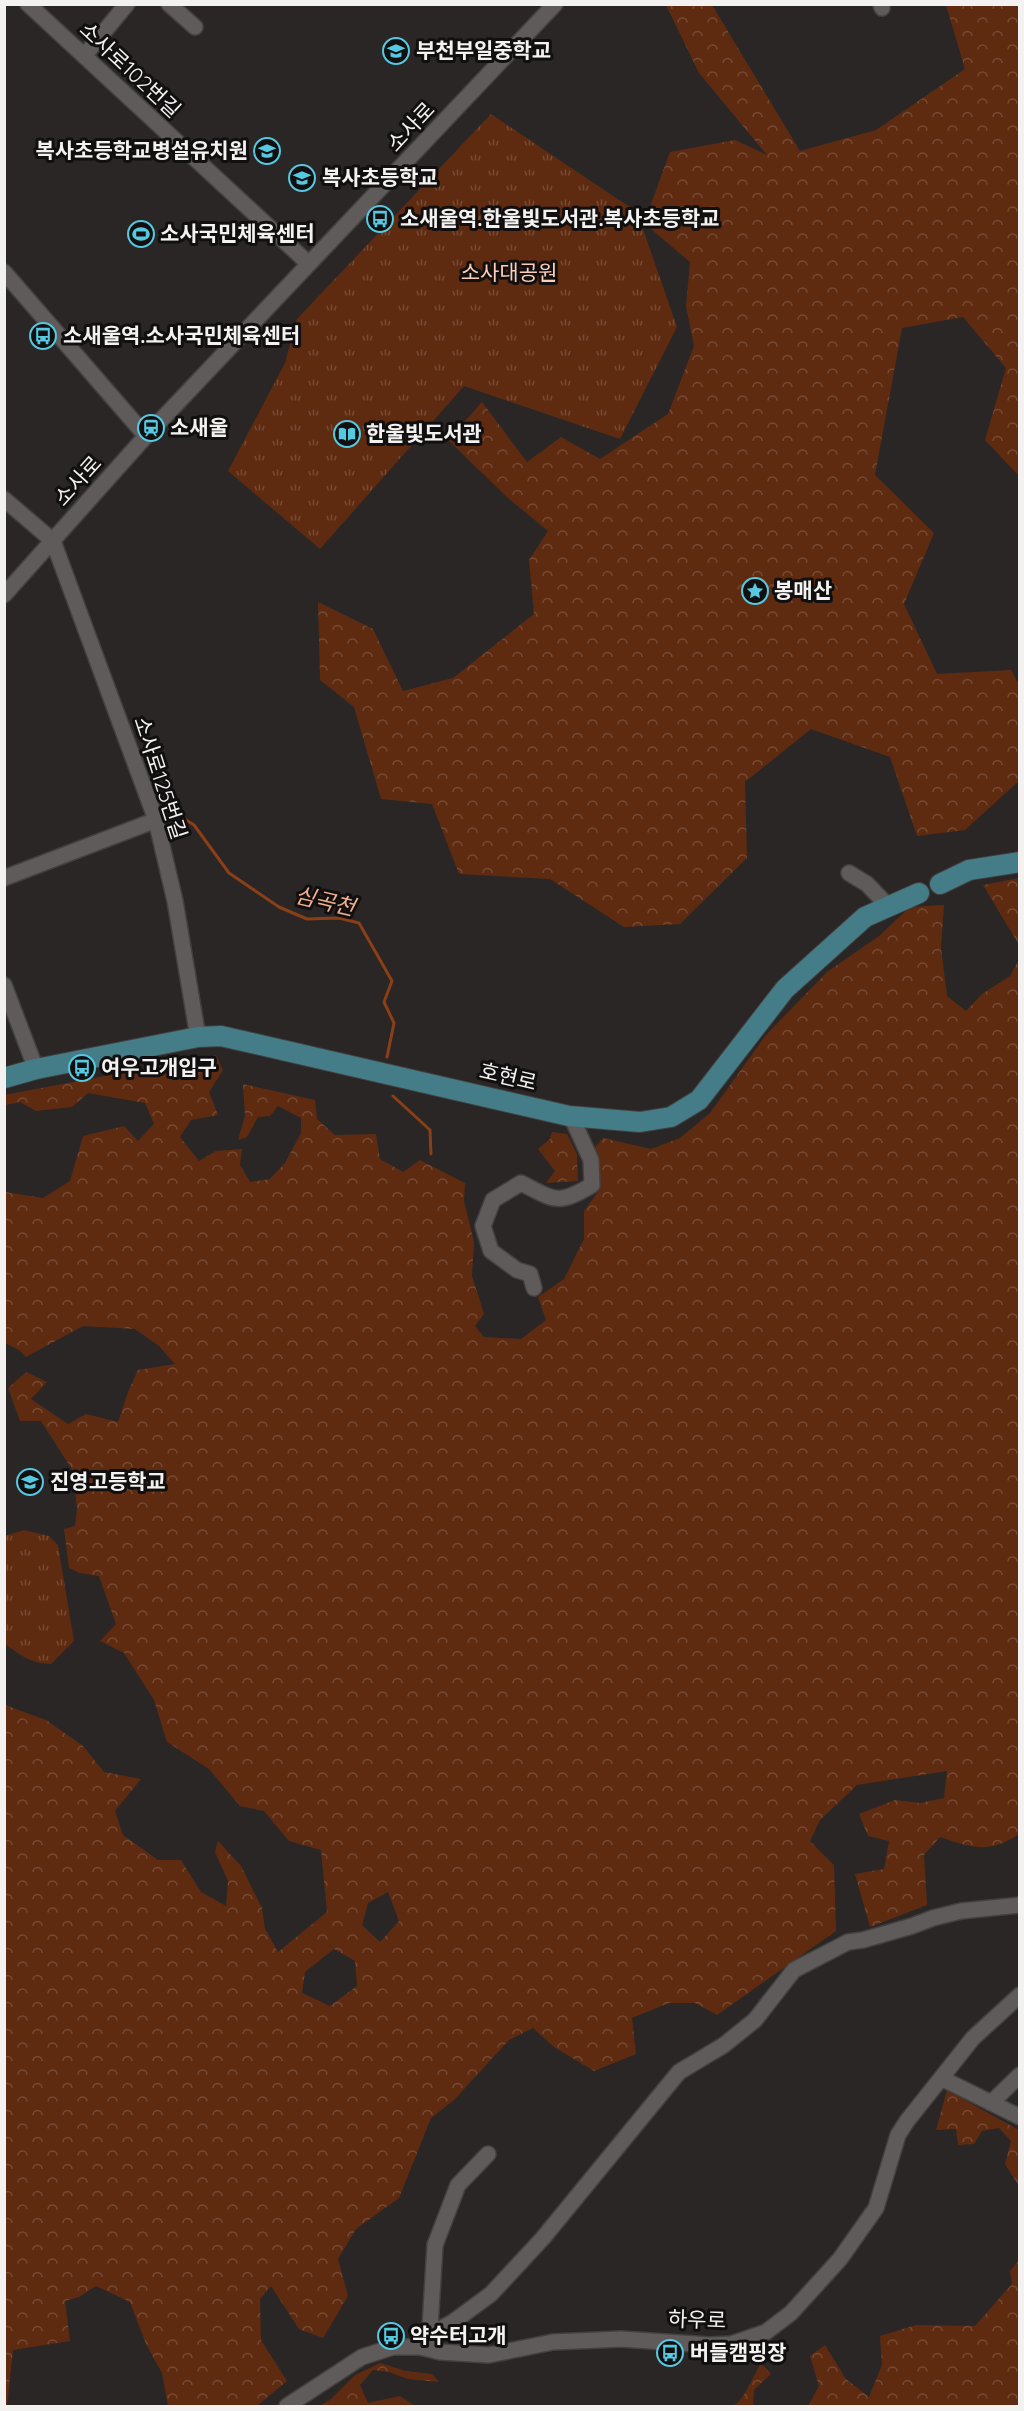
<svg xmlns="http://www.w3.org/2000/svg" width="1024" height="2411" viewBox="0 0 1024 2411" font-family="Quicksand,'Noto Sans KR',sans-serif">
<style>
.forest{fill:url(#forest-crowns);fill-rule:evenodd}
.park{fill:url(#park-tufts)}
.lines{fill:none;stroke-linecap:round;stroke-linejoin:round}
.stream{stroke:#8b3f16;stroke-width:3}
.minor-casing{stroke:#434140;stroke-width:18}
.major-casing{stroke:#434140;stroke-width:22}
.minor{stroke:#5e5b5a;stroke-width:15}
.major{stroke:#447d88;stroke-width:20}
.labels{text-anchor:middle;stroke-width:6;stroke-linejoin:round;paint-order:stroke}
.poi-label{font-size:21px;font-weight:bold;fill:#f3f2f1;stroke:#110f0f;text-anchor:start}
.street-label{font-size:21px;fill:#f3f2f1;stroke:#110f0f}
.park-label{font-size:21px;fill:#fcceba;stroke:#110f0f}
.water-label{font-size:22px;font-style:italic;fill:#f1af91;stroke:#110f0f}
</style>
<defs>
<pattern id="forest-crowns" width="20" height="18" patternUnits="userSpaceOnUse" patternTransform="scale(1.5)"><rect width="20" height="18" fill="#5e2b11"/><path d="M2 6a3 3 0 1 1 6 0M12 15a3 3 0 1 1 6 0" fill="none" stroke="#764a34"/></pattern>
<pattern id="park-tufts" width="24" height="20" patternUnits="userSpaceOnUse" patternTransform="scale(1.5)"><rect width="24" height="20" fill="#5e2b11"/><path d="M3 7l-1-3M5 7V3M7 7l1-3M15 17l-1-3M17 17v-4M19 17l1-3" fill="none" stroke="#764a34"/></pattern>
</defs>
<rect width="100%" height="100%" fill="#292625"/>
<path class="forest" d="M666,5H712L800,151L876,130L965,69L946,5H1019V476L985,440L1006,368L963,317L902,328L875,475L934,533L904,604L937,674L1011,670L1019,684L1020,780L965,830L917,836L890,757L811,729L745,782L747,858L680,924L624,927L550,879L459,874L432,804L381,799L354,707L320,680L318,602L373,629L403,691L453,678L534,614L529,560L548,531L508,498L448,440L482,402L527,462L561,437L600,459L668,414L694,346L686,306L690,262L644,223L670,152L735,140L767,155L699,73Z
M1019,878H1020L1019,945L983,885Z
M944,905L941,948L947,996L966,1011L982,994L1010,976L1019,959V1834C989,1854 972,1848 940,1837L924,1855L927,1905L870,1927L855,1874L884,1869L889,1841L868,1836L859,1814L895,1800L920,1803L944,1798L947,1771L857,1785L820,1820L810,1841L834,1865L836,1931L717,2015L695,2003H669L632,2018L636,2054L594,2071L554,2047L533,2028L509,2040L454,2100L431,2118L399,2198L356,2229L338,2259L348,2296L323,2338L299,2329L271,2286L260,2299L261,2340L287,2381L258,2405L168,2406L162,2373L146,2344L130,2302L96,2286L79,2297L65,2301L70,2341L13,2350L7,2406H5V1705L46,1720L83,1746L104,1772L141,1779L115,1811L123,1835L158,1860H181L201,1892L226,1906L228,1881L215,1852L218,1841L241,1866L262,1908L265,1929L278,1952L327,1912L321,1850L289,1841L264,1811L240,1806L209,1769L167,1742L154,1700L124,1653L100,1641L116,1624L99,1576L80,1573L69,1568L64,1529L75,1526L77,1509L73,1471L41,1421H20L8,1388L26,1372L47,1382L31,1399L68,1424L86,1414L118,1422L128,1392L138,1370L175,1364L159,1346L135,1329L83,1326L26,1357L19,1350L5,1343V1192L43,1198L70,1181L83,1136L124,1126L138,1141L154,1124L145,1103L88,1093L72,1107L36,1111L20,1102L5,1105L4,1095L216,1055L223,1070L209,1092L218,1115L191,1120L180,1137L199,1161L216,1151L242,1149L240,1165L250,1182L270,1179L285,1163L301,1133V1118L278,1106L270,1116L258,1117L247,1137L238,1140L245,1116L243,1084L315,1100L317,1119L335,1135L376,1134L380,1159L403,1172L420,1160L465,1183L464,1201L474,1242L472,1276L484,1314L475,1326L484,1337L521,1339L546,1320L538,1297L564,1279L584,1239V1211L600,1189L593,1150L603,1138L651,1149L680,1138L710,1113L766,1035L827,972L879,936L910,907ZM388,1892L399,1921L380,1942L362,1925L368,1903ZM334,1949L355,1961L357,1986L330,2006L302,1993L305,1972Z
M552,1132L567,1134L577,1154L578,1181L546,1183L555,1171L538,1149L550,1139Z
M947,2090L1019,2130V2186L1005,2164L1011,2141L999,2128L982,2131L974,2144L958,2145L956,2129L936,2130Z
M1019,2260V2406H808L819,2386L810,2356L825,2345L846,2379L869,2397L882,2365L880,2336L916,2325L975,2326L1012,2284L1010,2271Z
M380,2363L406,2371L432,2374L439,2382L408,2379L389,2372L373,2370L360,2385L368,2403L400,2396L415,2406H320L331,2399L355,2375Z
M761,2363L771,2374L754,2390L753,2406H734C747,2395 752,2378 761,2363Z"/>
<path class="park" d="M491,114L637,212L677,327L620,439L464,386L320,549L228,471L285,363L297,319Z
M24,1530L49,1536L58,1545L74,1641L51,1664C32,1664 20,1655 5,1644V1536Z"/>
<g class="lines">
<path class="stream" d="M177,814L194,825L229,873L279,907L307,919L339,918L359,923L392,981L384,1002L394,1023L387,1057
M393,1096L430,1130L431,1154"/>
<defs>
<path id="minor" d="M28,4L309,264
M169,4L195,27
M881,4L882,8
M84,56L127,4
M4,272L146,436
M4,499L53,541L156,820L175,901L198,1037
M4,595L146,436L555,4
M849,873L867,884L889,907
M4,878L156,820
M4,985L36,1069
M534,1288L530,1274L517,1270L491,1251L483,1226L493,1200L521,1183C555,1200 557,1206 592,1185L591,1160L571,1116
M941,2078L1020,2117
M991,2103L1020,2075
M429,2335L453,2322L491,2294L543,2238L679,2072L724,2045L755,2020L794,1970L848,1942L863,1940L912,1926L933,1918L961,1911L1020,1905
M429,2343L435,2245L458,2185L488,2154
M287,2406L362,2357L393,2347H420L440,2352L489,2355L553,2342L621,2339L710,2345L731,2344L766,2332L791,2313L840,2259L876,2208L898,2135L907,2121L973,2038L1020,1995"/>
<path id="major" d="M940,884L969,870L1020,862
M4,1078L36,1069L198,1037L221,1036L569,1116L640,1122L671,1117L699,1100L785,989L865,917L919,893"/>
</defs>
<use href="#minor" class="minor-casing"/>
<use href="#major" class="major-casing"/>
<use href="#minor" class="minor"/>
<use href="#major" class="major"/>
</g>
<defs>
<symbol id="school-ring" viewBox="-11 -11 22 22"><circle r="9.5" fill="#110f0f" stroke="#56c9e1" stroke-width="1.5"/><path d="M0-5L7-2L0 1L-7-2ZM-4 1L0 2.5L4 1V4Q0 6-4 4Z" fill="#56c9e1"/></symbol>
<symbol id="bus-ring" viewBox="-11 -11 22 22"><circle r="9.5" fill="#110f0f" stroke="#56c9e1" stroke-width="1.5"/><path d="M-5-6H5V4H4V6H2V4H-2V6H-4V4H-5ZM-3.5-4V0h7V-4ZM-3.5 1.2v1.5H-2V1.2ZM2 1.2v1.5H3.5V1.2Z" fill="#56c9e1"/></symbol>
<symbol id="stadium-ring" viewBox="-11 -11 22 22"><circle r="9.5" fill="#110f0f" stroke="#56c9e1" stroke-width="1.5"/><path d="M0-5a6.5 5 0 1 0 0 10a6.5 5 0 1 0 0-10ZM-3.5-1.8h7v3.6h-7Z" fill="#56c9e1"/></symbol>
<symbol id="station-ring" viewBox="-11 -11 22 22"><circle r="9.5" fill="#110f0f" stroke="#56c9e1" stroke-width="1.5"/><path d="M-3-6H3Q5-6 5-4V2Q5 4 3 4L4.5 6H3L1.5 4h-3L-3 6H-4.5L-3 4Q-5 4-5 2V-4Q-5-6-3-6ZM-3.5-4v3h7v-3ZM-3.5 1v1.5H-2V1ZM2 1v1.5H3.5V1Z" fill="#56c9e1"/></symbol>
<symbol id="library-ring" viewBox="-11 -11 22 22"><circle r="9.5" fill="#110f0f" stroke="#56c9e1" stroke-width="1.5"/><path d="M-6-4Q-3-5.5-.7-3.5V5Q-3 3-6 4ZM6-4Q3-5.5 .7-3.5V5Q3 3 6 4Z" fill="#56c9e1"/></symbol>
<symbol id="sight-ring" viewBox="-11 -11 22 22"><circle r="9.5" fill="#110f0f" stroke="#56c9e1" stroke-width="1.5"/><path d="M0-6L1.8-2.2L6-1.7L2.9 1.2L3.7 5.4L0 3.3L-3.7 5.4L-2.9 1.2L-6-1.7L-1.8-2.2Z" fill="#56c9e1"/></symbol>
</defs>
<g fill-rule="evenodd">
<use href="#school-ring" x="381" y="36" width="30" height="30"/>
<use href="#school-ring" x="252" y="136" width="30" height="30"/>
<use href="#school-ring" x="287" y="163" width="30" height="30"/>
<use href="#bus-ring" x="365" y="204" width="30" height="30"/>
<use href="#stadium-ring" x="126" y="219" width="30" height="30"/>
<use href="#bus-ring" x="28" y="321" width="30" height="30"/>
<use href="#station-ring" x="136" y="413" width="30" height="30"/>
<use href="#library-ring" x="332" y="419" width="30" height="30"/>
<use href="#sight-ring" x="740" y="576" width="30" height="30"/>
<use href="#bus-ring" x="67" y="1053" width="30" height="30"/>
<use href="#school-ring" x="15" y="1467" width="30" height="30"/>
<use href="#bus-ring" x="376" y="2321" width="30" height="30"/>
<use href="#bus-ring" x="655" y="2338" width="30" height="30"/>
</g>
<g class="labels">
<g class="poi-label">
<text x="416" y="58">부천부일중학교</text>
<text x="248" y="158" text-anchor="end">복사초등학교병설유치원</text>
<text x="322" y="185">복사초등학교</text>
<text x="400" y="226">소새울역.한울빛도서관.복사초등학교</text>
<text x="160" y="241">소사국민체육센터</text>
<text x="63" y="343">소새울역.소사국민체육센터</text>
<text x="170" y="435">소새울</text>
<text x="366" y="441">한울빛도서관</text>
<text x="774" y="598">봉매산</text>
<text x="101" y="1075">여우고개입구</text>
<text x="50" y="1489">진영고등학교</text>
<text x="410" y="2343">약수터고개</text>
<text x="690" y="2360">버들캠핑장</text>
</g>
<g class="street-label">
<text transform="translate(130 70) rotate(43)" y="7">소사로102번길</text>
<text transform="translate(411 127) rotate(-47)" y="7">소사로</text>
<text transform="translate(78 481) rotate(-48)" y="7">소사로</text>
<text transform="translate(160 778) rotate(72)" y="7">소사로125번길</text>
<text transform="translate(508 1077) rotate(13)" y="7">호현로</text>
<text transform="translate(697 2320) rotate(2)" y="7">하우로</text>
</g>
<g class="park-label">
<text x="509" y="280">소사대공원</text>
</g>
<g class="water-label">
<text transform="translate(325 901) rotate(13)" y="8">심곡천</text>
</g>
</g>
<rect width="1024" height="2411" fill="none" stroke="#f3f2f1" stroke-width="12"/>
</svg>
